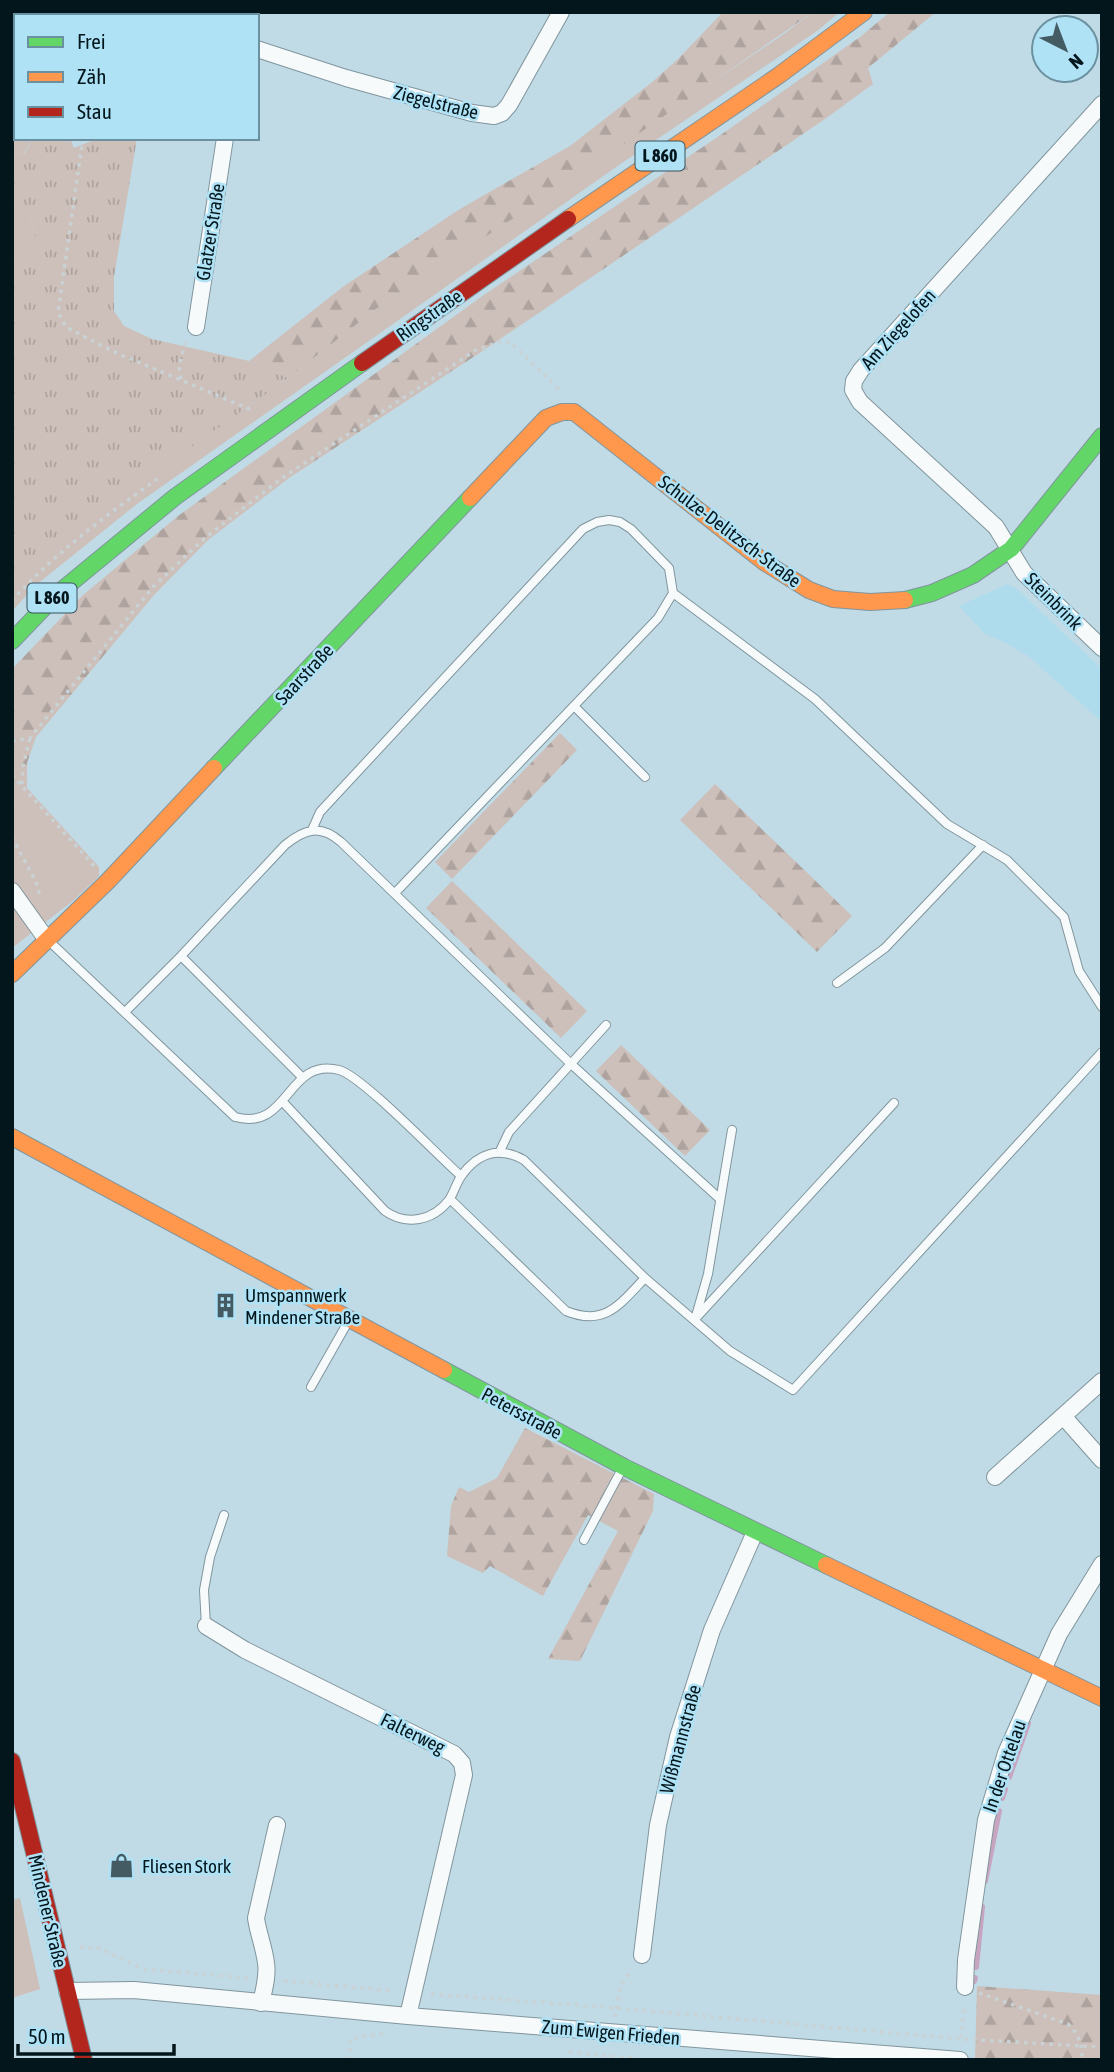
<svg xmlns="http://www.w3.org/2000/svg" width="1114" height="2072" viewBox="0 0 1114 2072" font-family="'Asap Condensed',sans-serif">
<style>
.built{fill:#afdced}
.grass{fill:#cdbfb9}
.forest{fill:url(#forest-firs)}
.park{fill:url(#park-tufts)}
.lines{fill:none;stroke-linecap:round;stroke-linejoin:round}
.stream{stroke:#c7a4c0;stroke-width:6}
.lane-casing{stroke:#80959d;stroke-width:10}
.street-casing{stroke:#80959d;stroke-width:18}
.fast-casing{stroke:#80959d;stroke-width:18}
.slow-casing{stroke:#80959d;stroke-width:18}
.jam-casing{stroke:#80959d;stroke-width:18}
.path{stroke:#c9d2d5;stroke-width:3.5;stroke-dasharray:3.5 5;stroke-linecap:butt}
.lane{stroke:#f6fafb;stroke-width:8}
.street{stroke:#f6fafb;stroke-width:16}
.fast{stroke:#63d668;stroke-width:16}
.slow{stroke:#ff974d;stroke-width:16}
.jam{stroke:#b3261e;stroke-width:16}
.labels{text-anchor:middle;stroke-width:5;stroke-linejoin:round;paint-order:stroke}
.shield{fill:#b0e2f6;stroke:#37535d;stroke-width:2}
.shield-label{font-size:18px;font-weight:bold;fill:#03161c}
.street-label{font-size:19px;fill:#03161c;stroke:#b0e2f6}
.poi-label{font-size:19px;fill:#03161c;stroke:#b0e2f6;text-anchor:start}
</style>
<defs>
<pattern id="forest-firs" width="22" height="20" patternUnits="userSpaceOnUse" patternTransform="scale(1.75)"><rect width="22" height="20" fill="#cdbfb9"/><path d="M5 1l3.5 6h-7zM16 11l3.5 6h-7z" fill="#aea39e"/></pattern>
<pattern id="park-tufts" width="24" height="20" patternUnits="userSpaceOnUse" patternTransform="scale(1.75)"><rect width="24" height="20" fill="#cdbfb9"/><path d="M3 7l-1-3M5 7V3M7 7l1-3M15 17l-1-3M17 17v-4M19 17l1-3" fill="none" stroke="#aea39e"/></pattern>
</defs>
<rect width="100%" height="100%" fill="#c0dbe6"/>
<path class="built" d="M1007,584L1017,589L1102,669L1101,721L1028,656L1004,642L985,634L959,606Z"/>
<path class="grass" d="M12,12H103V16H16V138H34L23,154L12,152Z
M813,12H840L817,31L619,165L137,504L36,585L12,611V585L98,513L288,378L385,302L781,36Z
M12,202L28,212L36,240L30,259L12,264Z
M27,788L99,867V876L74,900L12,948V807Z
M20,1898L40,1989L12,1998V1900Z"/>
<path class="forest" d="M723,12H813L575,178L385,302L288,378L249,361L344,286L460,209L570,146L651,83L678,59Z
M890,12H936L868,68L873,84L825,119L478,354L289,478L208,540L154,595L36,737L27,763V788L12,807V669L83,595L178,516L481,297L722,134L860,37Z
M560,733L577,750L452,879L435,862Z
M715,784L852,916L817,952L680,820Z
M452,881L587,1011L561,1038L426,908Z
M621,1045L710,1130L685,1156L596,1071Z
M525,1428L654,1494L653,1511L580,1661L548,1659L618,1531L588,1515L543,1596L490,1566L483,1573L447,1556L451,1506L459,1487L469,1492L497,1478Z
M977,1986L1102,1995V2060H975Z"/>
<path class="park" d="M34,138H70L74,148L99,138H137L114,277V311L124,326L152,339L249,361L288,378L99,513L12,585V264L30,259L36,240L28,212L12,202V152L24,154Z"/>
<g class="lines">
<path class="stream" d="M1009,1777L1028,1723
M1002,1798L1005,1789
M985,1881L999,1811
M976,1967L982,1907
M974,1981L975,1978"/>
<defs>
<path id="lane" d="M673,593L815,699L947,824L1007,860L1064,917L1079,971L1102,1007
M574,706L645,777
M312,830L320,812L583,529L597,522L609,520L620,522L631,529L669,568L673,593L658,618L395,893
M49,941L235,1117C290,1132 286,1057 339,1070C362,1076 438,1156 461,1176
M181,956L302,1077
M837,983L885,948L983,845
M125,1012L181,956L285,845C305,829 320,824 341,842L570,1063L720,1199
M282,1101L385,1211C406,1226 433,1221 449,1200C454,1193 456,1183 462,1175C478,1153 499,1146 524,1160L645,1278L730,1351L793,1390L1102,1052
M500,1151L509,1132L606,1025
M450,1199L566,1311C605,1327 620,1304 645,1278
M696,1316L708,1274L732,1130
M695,1319L894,1103
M311,1387L349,1320
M584,1540L622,1469
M206,1626L204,1590L210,1557L224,1515"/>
<path id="street" d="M250,16L251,12
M257,49L346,78L472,113L494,116L502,113L509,105L561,12
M1102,104L861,370L854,381L853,390L860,402L996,527L1024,573L1102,648
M196,327L225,138
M12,891L47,940
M1063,1416L1102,1460
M995,1477L1102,1381
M206,1626L245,1650L454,1754L462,1763L464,1775L408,2016
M642,1955L658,1825L678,1737L712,1630L755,1532
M965,1987L966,1960L986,1820L1006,1753L1059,1634L1102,1564
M67,1991L134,1990L408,2016L960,2060
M261,2003C264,1990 268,1976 266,1963C264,1947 258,1933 256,1918L277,1825"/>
<path id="fast" d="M905,600L932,593L973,575L1011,549L1102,436
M12,641L56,595L175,497L362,363
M214,768L470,498
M444,1370L624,1467L826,1565"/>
<path id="slow" d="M568,219L778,76L864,12
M470,498L546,418L562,412H574L764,562L809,590L833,599L870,602L905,600
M12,974L108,881L214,768
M12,1137L444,1370
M826,1565L1102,1698"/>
<path id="jam" d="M362,363L568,219
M12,1761L84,2060"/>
</defs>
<use href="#lane" class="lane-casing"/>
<use href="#street" class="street-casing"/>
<use href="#fast" class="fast-casing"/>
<use href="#slow" class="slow-casing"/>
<use href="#jam" class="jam-casing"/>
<path class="path" d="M97,16V12
M83,138L58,312L66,327L112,351L254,411
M181,379L179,367L186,339
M12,601C53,554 107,515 157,479
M12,741L30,738L153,587L206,537L285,476L476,350L502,341L510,342L562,392
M12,775L95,867
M22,784L23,766L30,738
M12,837L36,882L40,896
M80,1947L99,1948L143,1969L249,1978
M284,1981L395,1991
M979,1993L1068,2024C1080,2036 1082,2044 1082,2060
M431,1994L616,2008L961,2039L1102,2047
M615,2017L620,1987L632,1969
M961,2038L964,2004
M569,2052L649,2060
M349,2060L350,2039L383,2033"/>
<use href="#lane" class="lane"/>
<use href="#street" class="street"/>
<use href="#fast" class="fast"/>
<use href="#slow" class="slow"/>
<use href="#jam" class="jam"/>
</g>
<defs>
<symbol id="building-bare" viewBox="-9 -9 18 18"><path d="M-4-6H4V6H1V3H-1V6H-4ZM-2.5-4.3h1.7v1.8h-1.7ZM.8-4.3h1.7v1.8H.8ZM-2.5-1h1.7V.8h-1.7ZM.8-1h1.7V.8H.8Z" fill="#455b63" stroke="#b0e2f6" stroke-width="2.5" paint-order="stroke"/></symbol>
<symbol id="shop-bare" viewBox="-9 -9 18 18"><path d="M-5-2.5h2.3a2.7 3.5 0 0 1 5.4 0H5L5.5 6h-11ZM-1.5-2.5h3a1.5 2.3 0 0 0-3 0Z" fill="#455b63" stroke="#b0e2f6" stroke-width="2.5" paint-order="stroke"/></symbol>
</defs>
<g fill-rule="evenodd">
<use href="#building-bare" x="208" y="1288" width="35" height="35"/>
<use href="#shop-bare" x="104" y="1848" width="35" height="35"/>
</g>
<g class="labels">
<g class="shield">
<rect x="635.5" y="141.5" width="49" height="29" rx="5"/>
<rect x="27.5" y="583.5" width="49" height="29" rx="5"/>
</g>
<g class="shield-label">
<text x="660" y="162">L 860</text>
<text x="52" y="604">L 860</text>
</g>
<g class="street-label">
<text transform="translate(436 102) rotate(14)" y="7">Ziegelstraße</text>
<text transform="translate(210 232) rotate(-81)" y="7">Glatzer Straße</text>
<text transform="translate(429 315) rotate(-35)" y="7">Ringstraße</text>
<text transform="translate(898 329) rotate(-48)" y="7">Am Ziegelofen</text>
<text transform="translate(730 531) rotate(37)" y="7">Schulze-Delitzsch-Straße</text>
<text transform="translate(1054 601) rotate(45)" y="7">Steinbrink</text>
<text transform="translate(304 674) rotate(-47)" y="7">Saarstraße</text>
<text transform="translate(522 1413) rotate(28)" y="7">Petersstraße</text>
<text transform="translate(413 1733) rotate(26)" y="7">Falterweg</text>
<text transform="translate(680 1739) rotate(-75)" y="7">Wißmannstraße</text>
<text transform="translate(1004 1766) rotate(-71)" y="7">In der Ottelau</text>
<text transform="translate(48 1911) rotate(77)" y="7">Mindener Straße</text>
<text transform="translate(611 2032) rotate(5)" y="7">Zum Ewigen Frieden</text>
</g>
<g class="poi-label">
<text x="245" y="1302">Umspannwerk<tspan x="245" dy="22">Mindener Straße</tspan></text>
<text x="142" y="1873">Fliesen Stork</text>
</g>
</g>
<rect width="1114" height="2072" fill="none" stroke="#03161c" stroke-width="28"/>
<rect x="14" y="14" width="245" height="126" fill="#b0e2f6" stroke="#6b909f" stroke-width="2"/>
<rect x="28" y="37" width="35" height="10" fill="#63d668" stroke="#6b909f" stroke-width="2"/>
<text x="77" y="49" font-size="21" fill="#03161c">Frei</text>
<rect x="28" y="72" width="35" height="10" fill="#ff974d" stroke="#6b909f" stroke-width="2"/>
<text x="77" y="84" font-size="21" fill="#03161c">Zäh</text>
<rect x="28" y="107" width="35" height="10" fill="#b3261e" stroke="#6b909f" stroke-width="2"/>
<text x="77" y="119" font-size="21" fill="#03161c">Stau</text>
<g transform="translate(1065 49) rotate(138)"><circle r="33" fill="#b0e2f6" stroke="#6b909f" stroke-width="2"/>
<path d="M0-5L12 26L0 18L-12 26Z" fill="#455b63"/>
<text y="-10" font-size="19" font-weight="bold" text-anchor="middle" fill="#03161c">N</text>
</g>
<path d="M18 2044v10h156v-10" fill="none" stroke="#03161c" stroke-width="3.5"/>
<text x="28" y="2044" font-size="21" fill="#03161c" stroke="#b0e2f6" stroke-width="5" paint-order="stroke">50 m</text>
</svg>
